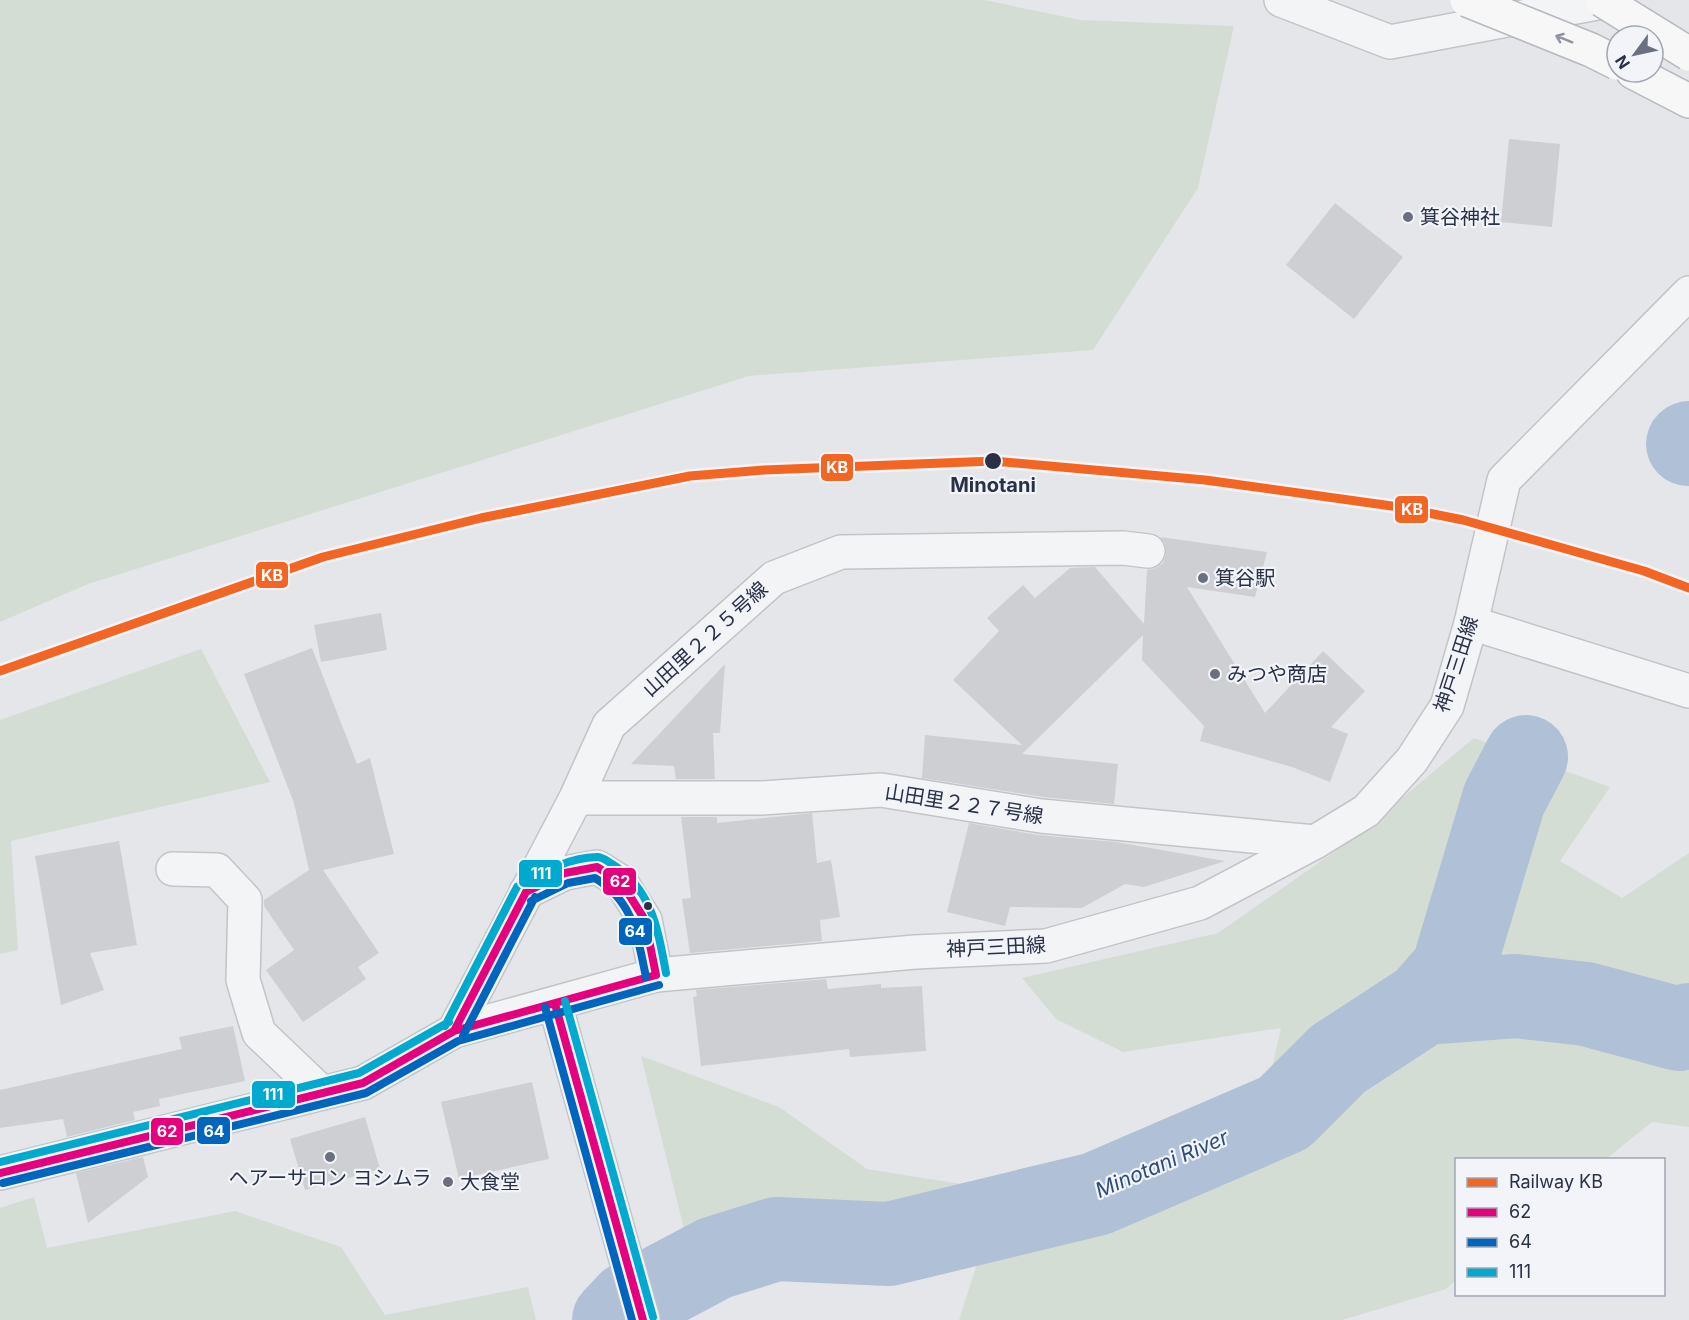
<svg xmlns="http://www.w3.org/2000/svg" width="1689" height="1320" viewBox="0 0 1689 1320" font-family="Inter,'Noto Sans JP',sans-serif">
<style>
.green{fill:#d4ddd4}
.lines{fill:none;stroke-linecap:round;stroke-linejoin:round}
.river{stroke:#b0c0d7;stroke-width:84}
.building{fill:#cecfd3}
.minor-casing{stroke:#c2c4c8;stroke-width:36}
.tertiary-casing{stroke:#c2c4c8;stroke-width:36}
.motorway-casing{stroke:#b6b9bf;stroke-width:36}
.minor{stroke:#f3f4f6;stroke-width:33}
.tertiary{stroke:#f3f4f6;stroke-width:33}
.motorway{stroke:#f7f7f8;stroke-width:33}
.motorway-bridge-casing{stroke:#b6b9bf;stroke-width:36;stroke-linecap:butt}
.motorway-bridge{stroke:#f7f7f8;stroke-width:33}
.bus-1-casing{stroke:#f2f4f9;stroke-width:12}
.bus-2-casing{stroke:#f2f4f9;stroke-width:12}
.bus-3-casing{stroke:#f2f4f9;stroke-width:12}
.bus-1{stroke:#e5007d;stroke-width:8}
.bus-2{stroke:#0065bd;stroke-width:8}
.bus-3{stroke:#00a9ce;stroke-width:8}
.rail-1-casing{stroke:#f2f4f9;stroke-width:14}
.rail-1{stroke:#f26522;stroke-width:9}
.oneway{stroke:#90949f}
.poi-dot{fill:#6a707f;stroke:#f2f4f9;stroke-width:2}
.stop-dot{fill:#283146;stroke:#f2f4f9;stroke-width:2}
.labels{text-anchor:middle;stroke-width:4.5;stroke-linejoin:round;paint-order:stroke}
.poi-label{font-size:20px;fill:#283146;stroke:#f2f4f9;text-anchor:start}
.stop-label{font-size:20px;font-weight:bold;fill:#283146;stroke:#f2f4f9}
.street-label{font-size:20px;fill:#283146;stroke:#f2f4f9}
.water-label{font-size:21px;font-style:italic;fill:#2d4c7e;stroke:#f2f4f9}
.line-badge{stroke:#f2f4f9;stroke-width:2}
.badge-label{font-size:16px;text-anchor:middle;font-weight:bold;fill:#fff}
</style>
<rect width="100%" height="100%" fill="#e4e6ea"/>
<path class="green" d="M0,0H984L1080,20L1234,26L1198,188L1093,350L749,376L88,584L0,622Z
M201,649L270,782L11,841L18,950L0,954V720Z
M1474,738L1610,787L1560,861L1622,898L1689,853V1127L1652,1122L1606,1159L1456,1160V1280L1446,1289L1342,1320H959L983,1245L909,1224L745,1220L688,1245L641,1056L779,1107L867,1169L1005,1191L1121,1219L1250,1164L1281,1028L1123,1052L1056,1019L1022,978L1218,933L1354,838Z
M34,1197L47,1248L235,1211L341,1247L385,1315L528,1287L536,1320H0V1208Z"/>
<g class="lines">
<path class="river" d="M1688,444L1689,443
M1424,1003L1515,996L1586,1004L1679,1029L1689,1025
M614,1320L630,1303L715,1258L776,1239L889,1244L1096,1194L1284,1113L1338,1059L1424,1003L1453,970L1504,799L1526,757"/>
</g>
<path class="building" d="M1509,139L1560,144L1552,227L1501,222Z
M1335,203L1403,257L1354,319L1286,265Z
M1160,537L1267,552L1255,597L1187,587L1265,713L1323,651L1365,691L1331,727L1348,734L1330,782L1292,767L1200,741L1204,726L1142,660L1143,635L1022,754L1118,764L1114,804L1043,797L922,778L925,735L1022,745L953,680L999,631L987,618L1023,585L1035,598L1070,568L1095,567L1144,624L1147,570L1156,568L1163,563L1166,554L1165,544Z
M381,613L387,650L321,662L314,625Z
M312,648L357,764L370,758L394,854L323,870L379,953L358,967L366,979L303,1022L266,970L294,950L264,906V900L309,870L294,803L244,674Z
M725,664L720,733H713L715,779H676L674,766L631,764Z
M812,813L817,863L831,860L840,917L820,920L822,941L690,953L682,899L691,898L681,817H717V823Z
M969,823L1038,835L1116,842L1225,861L1144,887L1125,884L1082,908L1010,907L1005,926L947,912Z
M119,841L137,945L90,953L104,990L61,1005L35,856Z
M826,979L828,989L881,984V988L922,986L926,1051L850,1057L849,1049L701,1066L693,997L697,996L696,990Z
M233,1026L245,1081L159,1099L160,1106L133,1112L135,1120L67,1137L63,1119L0,1128V1090L182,1049L179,1037Z
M532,1082L549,1159L459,1179L441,1102Z
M365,1117L380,1169L305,1190L290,1139Z
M143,1157L148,1177L88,1223L76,1173Z"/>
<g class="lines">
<defs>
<path id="minor" d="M1281,0L1390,42L1613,0
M1471,623L1689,691
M576,798H761L881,790L1041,816L1315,842
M173,869L217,870L245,900L243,980L259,1033L322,1093
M526,892L565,873L597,867L621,882L645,920L656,975
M454,1031L576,798L609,725L774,578L841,552L1123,548L1148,551"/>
<path id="tertiary" d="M555,1004L643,1320
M0,1173L363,1083L454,1031L656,975L915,952L1046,946L1200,903L1315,842L1366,811L1412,760L1447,706L1471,623L1504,480L1689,293"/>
<path id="motorway" d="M1633,72L1689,101"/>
</defs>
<use href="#minor" class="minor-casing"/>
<use href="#tertiary" class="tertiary-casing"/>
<use href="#motorway" class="motorway-casing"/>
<use href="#minor" class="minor"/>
<use href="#tertiary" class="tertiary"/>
<use href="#motorway" class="motorway"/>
<defs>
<path id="motorway-bridge" d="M1467,0L1591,50L1617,63
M1602,0L1689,54"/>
</defs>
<use href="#motorway-bridge" class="motorway-bridge-casing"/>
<use href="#motorway-bridge" class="motorway-bridge"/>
<defs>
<path id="bus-1" d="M526,892L565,873L597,867L621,882L645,920L656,975
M555,1004L643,1320
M454,1031L526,892
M0,1173L363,1083L454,1031L656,975"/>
<path id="bus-2" d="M531,901L568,883L595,878C634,902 637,935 646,977
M545,1007L632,1320
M463,1036L535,897
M3,1183L366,1093L458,1041L659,985"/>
<path id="bus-3" d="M521,883C545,871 569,858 596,857C602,856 607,861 612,864C652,889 658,930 666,973
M565,1001L653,1317
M445,1026L517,887
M0,1162L359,1073L449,1022"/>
</defs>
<use href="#bus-1" class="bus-1-casing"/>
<use href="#bus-2" class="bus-2-casing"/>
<use href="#bus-3" class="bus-3-casing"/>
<use href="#bus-1" class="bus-1"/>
<use href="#bus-2" class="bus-2"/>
<use href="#bus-3" class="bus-3"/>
<defs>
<path id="rail-1" d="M0,671L323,557L481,518L690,476L764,470L994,461L1205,480L1399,507L1463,520L1644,571L1689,588"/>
</defs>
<use href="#rail-1" class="rail-1-casing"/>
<use href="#rail-1" class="rail-1"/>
</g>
<defs><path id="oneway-shaft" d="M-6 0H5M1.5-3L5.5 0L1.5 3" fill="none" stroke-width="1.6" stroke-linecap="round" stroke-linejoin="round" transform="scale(1.5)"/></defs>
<use class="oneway" href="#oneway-shaft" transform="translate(1564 39) rotate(-158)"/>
<g class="poi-dot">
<circle cx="1408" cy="217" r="6"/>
<circle cx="1203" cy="578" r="6"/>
<circle cx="1215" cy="674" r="6"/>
<circle cx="330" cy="1157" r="6"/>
<circle cx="448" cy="1182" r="6"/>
</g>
<g class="stop-dot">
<circle cx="993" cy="461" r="9"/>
<circle cx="648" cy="906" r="5"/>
</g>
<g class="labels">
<g class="poi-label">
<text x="1420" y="224">箕谷神社</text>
<text x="1215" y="585">箕谷駅</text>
<text x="1227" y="681">みつや商店</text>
<text x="330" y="1185" text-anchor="middle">ヘアーサロン ヨシムラ</text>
<text x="460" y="1189">大食堂</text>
</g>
<g class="stop-label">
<text x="993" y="492">Minotani</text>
</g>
<g class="street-label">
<text transform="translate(705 639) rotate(-42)" y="7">山田里２２５号線</text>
<text transform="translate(1456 664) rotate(-72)" y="7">神戸三田線</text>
<text transform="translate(964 804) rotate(9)" y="7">山田里２２７号線</text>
<text transform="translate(996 947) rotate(-3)" y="7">神戸三田線</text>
</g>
<g class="water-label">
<text transform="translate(1162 1164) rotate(-23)" y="7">Minotani River</text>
</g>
</g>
<g class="line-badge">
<rect x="820" y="453" width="34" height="29" rx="6" fill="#f26522"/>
<rect x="1394" y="495" width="35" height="29" rx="6" fill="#f26522"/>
<rect x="255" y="561" width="34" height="28" rx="6" fill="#f26522"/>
<rect x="518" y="859" width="45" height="29" rx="6" fill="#00a9ce"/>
<rect x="602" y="867" width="35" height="29" rx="6" fill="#e5007d"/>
<rect x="618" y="917" width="35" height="29" rx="6" fill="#0065bd"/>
<rect x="251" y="1080" width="45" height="29" rx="6" fill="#00a9ce"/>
<rect x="196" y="1116" width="35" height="29" rx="6" fill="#0065bd"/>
<rect x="150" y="1117" width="34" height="29" rx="6" fill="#e5007d"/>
</g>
<g class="badge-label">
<text x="837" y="473">KB</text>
<text x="1412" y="515">KB</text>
<text x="272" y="581">KB</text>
<text x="541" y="879">111</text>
<text x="620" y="887">62</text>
<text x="635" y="937">64</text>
<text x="273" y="1100">111</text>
<text x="214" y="1137">64</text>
<text x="167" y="1137">62</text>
</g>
<rect x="1455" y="1158" width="210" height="138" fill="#f2f4f9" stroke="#a1a6b1" stroke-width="1.5"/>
<rect x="1467" y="1178" width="30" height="9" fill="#f26522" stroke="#a1a6b1" stroke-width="1.5"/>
<text x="1509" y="1188" font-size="18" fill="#283146">Railway KB</text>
<rect x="1467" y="1208" width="30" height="9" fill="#e5007d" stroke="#a1a6b1" stroke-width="1.5"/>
<text x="1509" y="1218" font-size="18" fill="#283146">62</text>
<rect x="1467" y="1238" width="30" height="9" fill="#0065bd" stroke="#a1a6b1" stroke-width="1.5"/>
<text x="1509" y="1248" font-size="18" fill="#283146">64</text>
<rect x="1467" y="1268" width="30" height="9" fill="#00a9ce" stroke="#a1a6b1" stroke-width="1.5"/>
<text x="1509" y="1278" font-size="18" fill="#283146">111</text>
<g transform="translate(1635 54) rotate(237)"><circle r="28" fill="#f2f4f9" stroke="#a1a6b1" stroke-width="1.5"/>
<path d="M0-4.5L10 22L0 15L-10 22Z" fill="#6a707f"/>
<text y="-9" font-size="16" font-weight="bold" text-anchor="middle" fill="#283146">N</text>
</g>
</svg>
